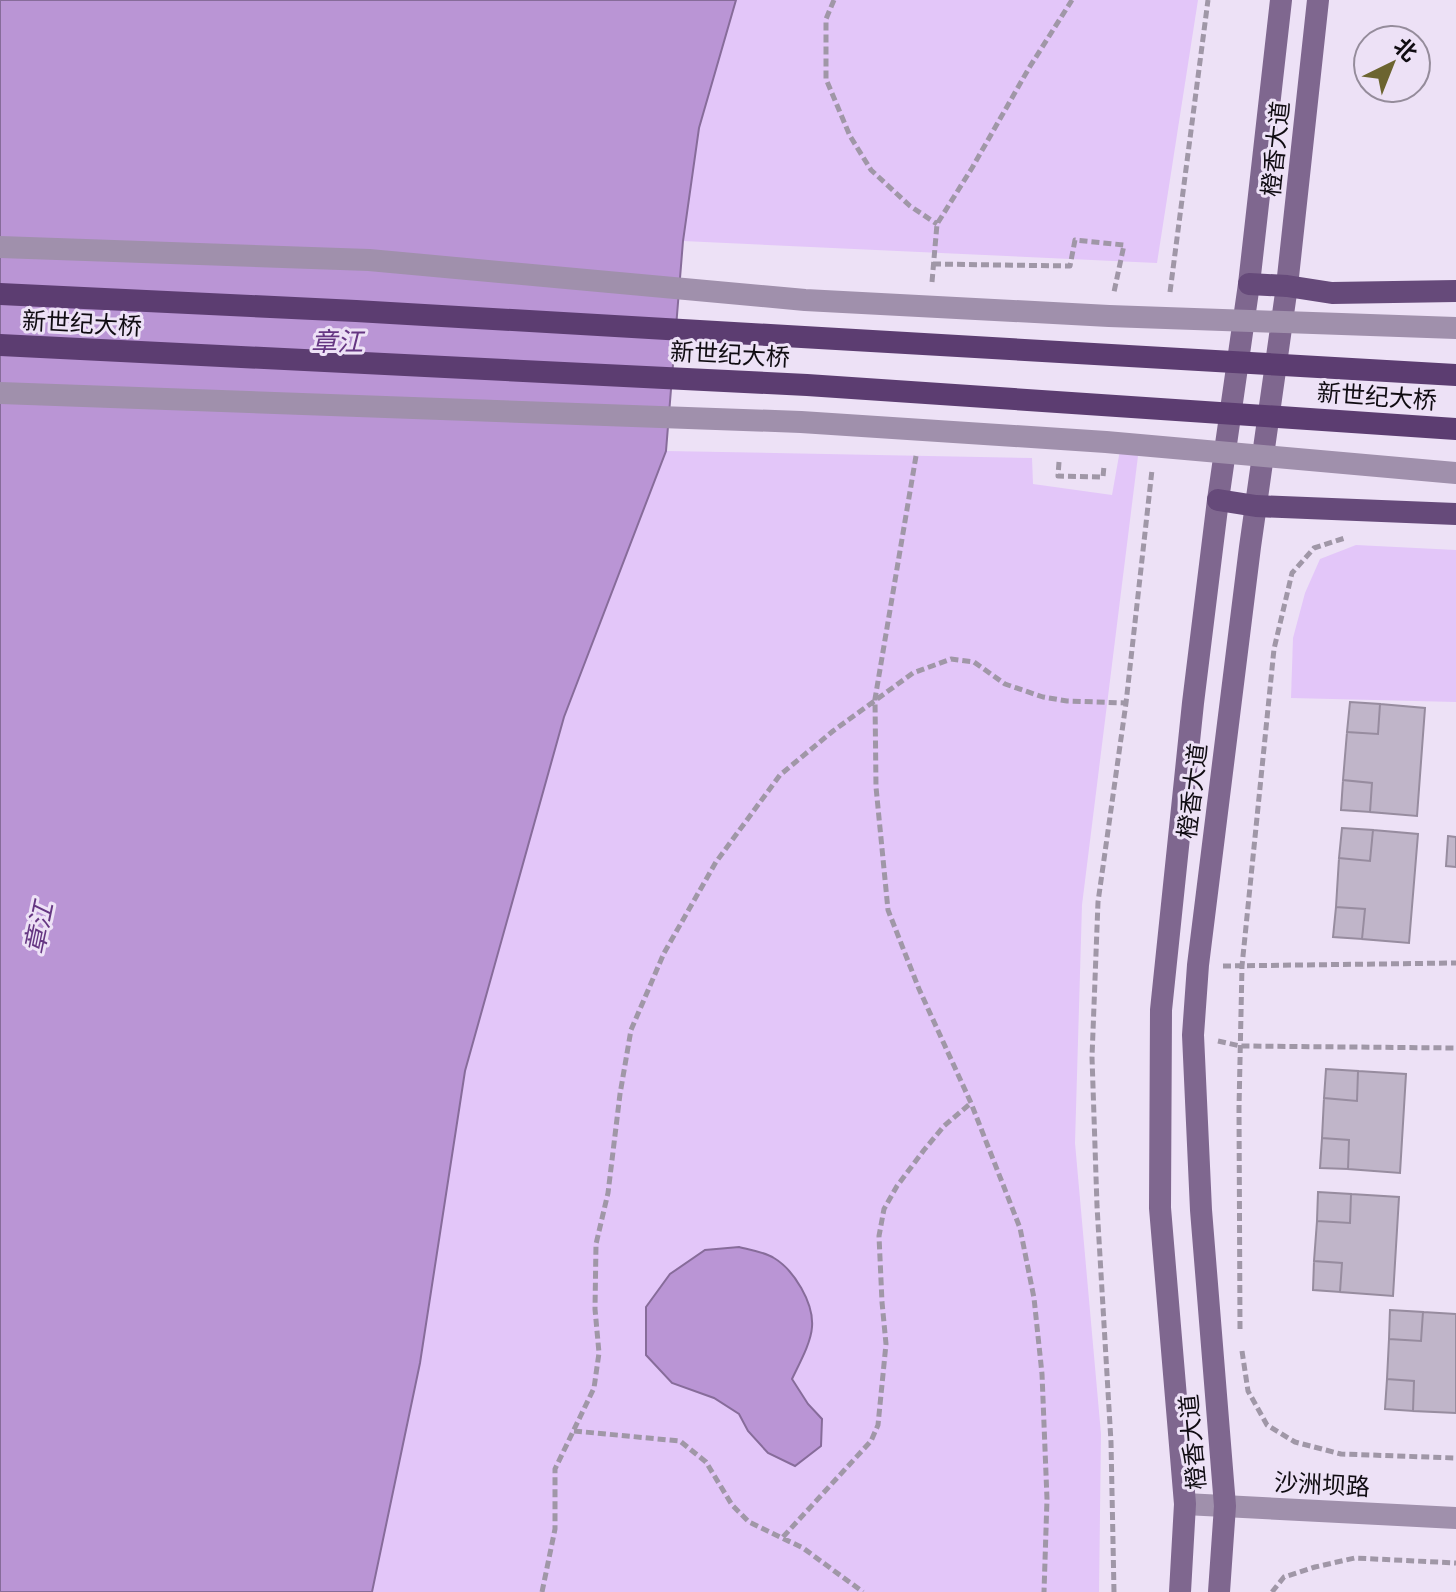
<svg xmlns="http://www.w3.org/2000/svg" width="1456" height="1592" viewBox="0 0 1456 1592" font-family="'Noto Sans','Noto Sans SC',sans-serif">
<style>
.green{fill:#e3c6f9}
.water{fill:#ba95d5;stroke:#876c9a;stroke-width:2}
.building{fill:#c0b5c9;stroke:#978c9f;stroke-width:2}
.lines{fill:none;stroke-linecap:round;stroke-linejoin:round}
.path{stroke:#a097a7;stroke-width:5;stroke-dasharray:8 4;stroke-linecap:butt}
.tertiary{stroke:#a090ac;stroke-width:22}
.secondary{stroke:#7f678f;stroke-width:22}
.primary{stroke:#664a7a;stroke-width:22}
.tertiary-bridge{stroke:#a090ac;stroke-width:22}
.trunk-bridge{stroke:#5c3d71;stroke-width:22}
.labels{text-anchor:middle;stroke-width:6;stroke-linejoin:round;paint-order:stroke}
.street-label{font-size:24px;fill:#100c12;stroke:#ede1f6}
.water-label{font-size:26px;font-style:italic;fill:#653682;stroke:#ede1f6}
</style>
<rect width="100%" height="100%" fill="#ede1f6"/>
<path class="green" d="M736,0H1198L1157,263L683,241L699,128Z
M1120,450L1138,456L1082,905L1075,1143L1101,1434L1099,1592H372L420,1363L465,1071L564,717L666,451L1032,458L1033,484L1112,495Z
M1356,545L1456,550V702L1291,698L1293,638L1305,593L1320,559Z"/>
<path class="water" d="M0,0H736L699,128L683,241L666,451L564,717L465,1071L420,1363L372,1592H0Z
M739,1247C750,1250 765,1252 774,1258C794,1270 814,1303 812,1327C811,1343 799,1364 792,1379L808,1404L822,1419L821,1446L795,1466L768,1453L748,1431L739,1414L714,1398L672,1383L646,1355V1307L670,1274L705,1250Z"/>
<path class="building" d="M1350,702L1380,704L1378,734L1347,732Z
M1380,704L1425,708L1417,816L1370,812L1372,783L1343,780L1347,732L1378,734Z
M1343,780L1372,783L1370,812L1341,810Z
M1342,828L1373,830L1370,861L1339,858Z
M1373,830L1418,834L1409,943L1362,939L1365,909L1336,907L1339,858L1370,861Z
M1448,836L1456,837V867L1446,866Z
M1336,907L1365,909L1362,939L1333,937Z
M1326,1069L1358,1071L1357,1101L1324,1098Z
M1358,1071L1406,1074L1400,1173L1348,1169L1349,1140L1322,1138L1324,1098L1357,1101Z
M1322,1138L1349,1140L1348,1169L1320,1168Z
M1318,1192L1351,1194L1350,1223L1317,1221Z
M1351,1194L1399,1197L1393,1296L1340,1292L1342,1263L1314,1261L1317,1221L1350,1223Z
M1314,1261L1342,1263L1340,1292L1313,1290Z
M1390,1310L1423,1312L1421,1341L1389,1339Z
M1423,1312L1456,1314V1413L1413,1411L1414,1381L1387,1379L1389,1339L1421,1341Z
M1387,1379L1414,1381L1413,1411L1385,1409Z"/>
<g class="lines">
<path class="path" d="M834,0L826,19V79L850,136L871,170L910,206L937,224
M933,264L1070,266L1075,240L1124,245L1114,292
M932,282L937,224L972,168L1029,68L1072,0
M1170,292L1208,0
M916,456L875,699L876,787L888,910L919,989L971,1103L1020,1228L1034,1298L1042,1374L1047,1499L1044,1592
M1059,462L1058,476L1103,477L1104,466
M1223,966L1456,963
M1218,1041L1240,1046L1456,1048
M1240,1329L1239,1108L1242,966L1274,649L1292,573L1314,548L1345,538
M1242,1351L1248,1391L1267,1425L1295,1442L1341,1454L1456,1458
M574,1431L680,1441L706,1462L732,1505L749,1522L803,1548L863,1592
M783,1537L871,1441L878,1425L886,1344L882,1302L879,1236L884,1209L897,1186L924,1150L944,1126L971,1103
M542,1592L555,1529V1469L594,1388L599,1353L595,1309L596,1244L608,1193L620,1094L631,1030L664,953L716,862L780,775L833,731L913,673L951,659L974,662L1005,684L1043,697L1067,701L1126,703
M1114,1592L1111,1442L1097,1206L1092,1057L1098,902L1126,703L1152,470
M1272,1592L1284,1577L1315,1567L1355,1558L1456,1563"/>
<path class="tertiary" d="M1185,1504L1456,1518"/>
<path class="secondary" d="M1180,1592L1185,1504L1160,1208L1161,1010L1193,703L1218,500L1249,284L1281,0
M1219,1592L1225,1506L1201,1210L1193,1035L1198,965L1250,547L1287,286L1318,0"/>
<path class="primary" d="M1249,284L1287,286L1332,293L1456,291
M1218,500L1256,506L1456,514"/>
<path class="tertiary-bridge" d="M0,247L369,260L805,300L1109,316L1456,328
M0,393L801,422L1106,442L1456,473"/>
<path class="trunk-bridge" d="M0,294L356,311L1456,375
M0,345L807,385L1456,429"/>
</g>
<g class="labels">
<g class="street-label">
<text transform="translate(1276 149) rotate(-84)" y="8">橙香大道</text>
<text transform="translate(82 324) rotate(3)" y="8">新世纪大桥</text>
<text transform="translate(730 355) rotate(3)" y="8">新世纪大桥</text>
<text transform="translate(1377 397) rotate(4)" y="8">新世纪大桥</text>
<text transform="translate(1193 791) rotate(-83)" y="8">橙香大道</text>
<text transform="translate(1193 1442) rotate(-95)" y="8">橙香大道</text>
<text transform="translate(1322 1485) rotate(3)" y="8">沙洲坝路</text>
</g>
<g class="water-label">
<text x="337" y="351">章江</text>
<text transform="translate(39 928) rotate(-78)" y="9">章江</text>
</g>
</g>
<g transform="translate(1392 64) rotate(43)"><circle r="38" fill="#ede1f6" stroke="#958c9b" stroke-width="2"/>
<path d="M0-6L14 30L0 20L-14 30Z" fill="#6c6430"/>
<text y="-12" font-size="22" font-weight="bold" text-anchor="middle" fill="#100c12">北</text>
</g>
</svg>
